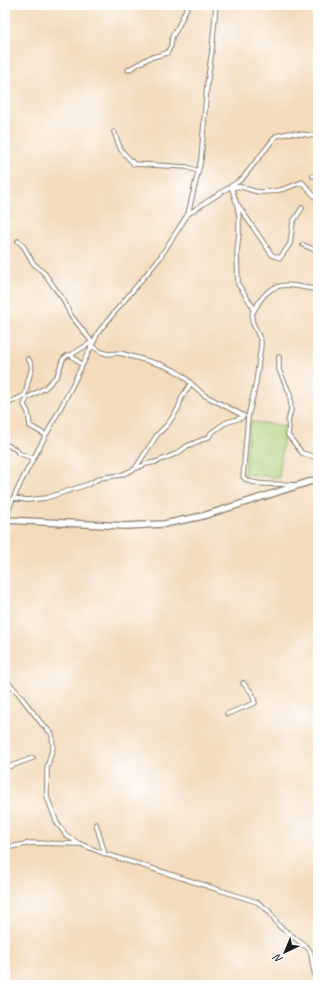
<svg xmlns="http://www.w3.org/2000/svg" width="323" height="990" viewBox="0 0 323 990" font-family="Caveat,sans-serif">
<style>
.green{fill:#afd17a;stroke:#66764b}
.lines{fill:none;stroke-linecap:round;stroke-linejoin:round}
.street-casing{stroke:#887c6c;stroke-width:5.5}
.secondary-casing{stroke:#887c6c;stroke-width:8}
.street{stroke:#fff;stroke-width:3.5}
.secondary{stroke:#fff;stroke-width:5.5}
</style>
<rect width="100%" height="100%" fill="#fff"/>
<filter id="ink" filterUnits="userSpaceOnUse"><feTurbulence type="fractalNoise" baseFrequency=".025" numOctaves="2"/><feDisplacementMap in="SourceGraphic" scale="8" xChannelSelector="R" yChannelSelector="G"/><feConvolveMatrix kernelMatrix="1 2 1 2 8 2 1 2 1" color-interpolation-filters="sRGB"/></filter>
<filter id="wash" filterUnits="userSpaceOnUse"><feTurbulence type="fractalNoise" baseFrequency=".012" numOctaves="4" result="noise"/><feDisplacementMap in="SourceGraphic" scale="16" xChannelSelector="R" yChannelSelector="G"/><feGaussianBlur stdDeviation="0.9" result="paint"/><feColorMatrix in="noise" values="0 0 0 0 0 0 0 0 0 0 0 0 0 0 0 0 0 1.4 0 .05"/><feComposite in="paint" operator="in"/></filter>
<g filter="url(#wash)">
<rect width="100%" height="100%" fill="#f3dbbb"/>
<path class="green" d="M250,421L285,426L279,478L244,474Z"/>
</g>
<g filter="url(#ink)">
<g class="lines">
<defs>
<path id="street" d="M128,70L149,58L167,53L171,46L172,37L178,27L188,5
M114,132L121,150L134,164L187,167L198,171
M313,176L318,173
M231,186L237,205L239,216V234L237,252L238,284L253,307L252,321L261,341V345L256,383L248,417L243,477C250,487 283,483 295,485
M232,188C243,184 249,191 259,192C275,193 288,188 302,182L317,199
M238,205L272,255L280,258L290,244L293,222L302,208
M188,214L242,179L276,136L290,133L318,136
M18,241L24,247L33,263L45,274L54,287L63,299L70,314L92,342L71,355
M303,245L318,251
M254,311C270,278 287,284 318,290
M91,345L101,352L108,354L120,353L162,365L174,370L182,375L204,395L244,416
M279,357V370L290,394L291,410L288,422L289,427L288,435L302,453L318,458
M5,405L25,395C27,389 27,384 29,378C31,371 34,367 29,360L28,359
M46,435L30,426L28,412L24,405L27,398L45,388L57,376L63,359L68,355H71L82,365
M5,444L17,450L18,453L33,458
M136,467L157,435L168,424L178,409L182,397L191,383
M13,498L27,500L46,498L89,484L100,478L121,475L146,464L156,462L178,453L187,446L209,437L211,433L225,423L241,418L243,416
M5,521L12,501L22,480L70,390L99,331L159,259L188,214L201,160L207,85L212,50L216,5
M5,676L8,682L18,693L42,724L52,734L53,747L47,768V797L57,823L66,835L78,843L105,854L138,864L257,902L269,911L279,926L308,948L311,953L313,967L317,985
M227,714L255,703L252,693L243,683
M5,768L33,758
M96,824L105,854
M5,848L31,843L79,844"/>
<path id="secondary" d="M5,520L126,526L164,524L203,516L318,479"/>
</defs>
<use href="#street" class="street-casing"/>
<use href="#secondary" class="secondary-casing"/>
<use href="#street" class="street"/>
<use href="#secondary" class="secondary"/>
</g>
</g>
<rect width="323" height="990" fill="none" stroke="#fff" stroke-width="20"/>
<g transform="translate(285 952) rotate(224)" stroke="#ffffff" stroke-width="3" paint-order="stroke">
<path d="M0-3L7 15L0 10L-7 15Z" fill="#1c1c1c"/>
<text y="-6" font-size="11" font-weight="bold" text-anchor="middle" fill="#1c1c1c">N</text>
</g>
</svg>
